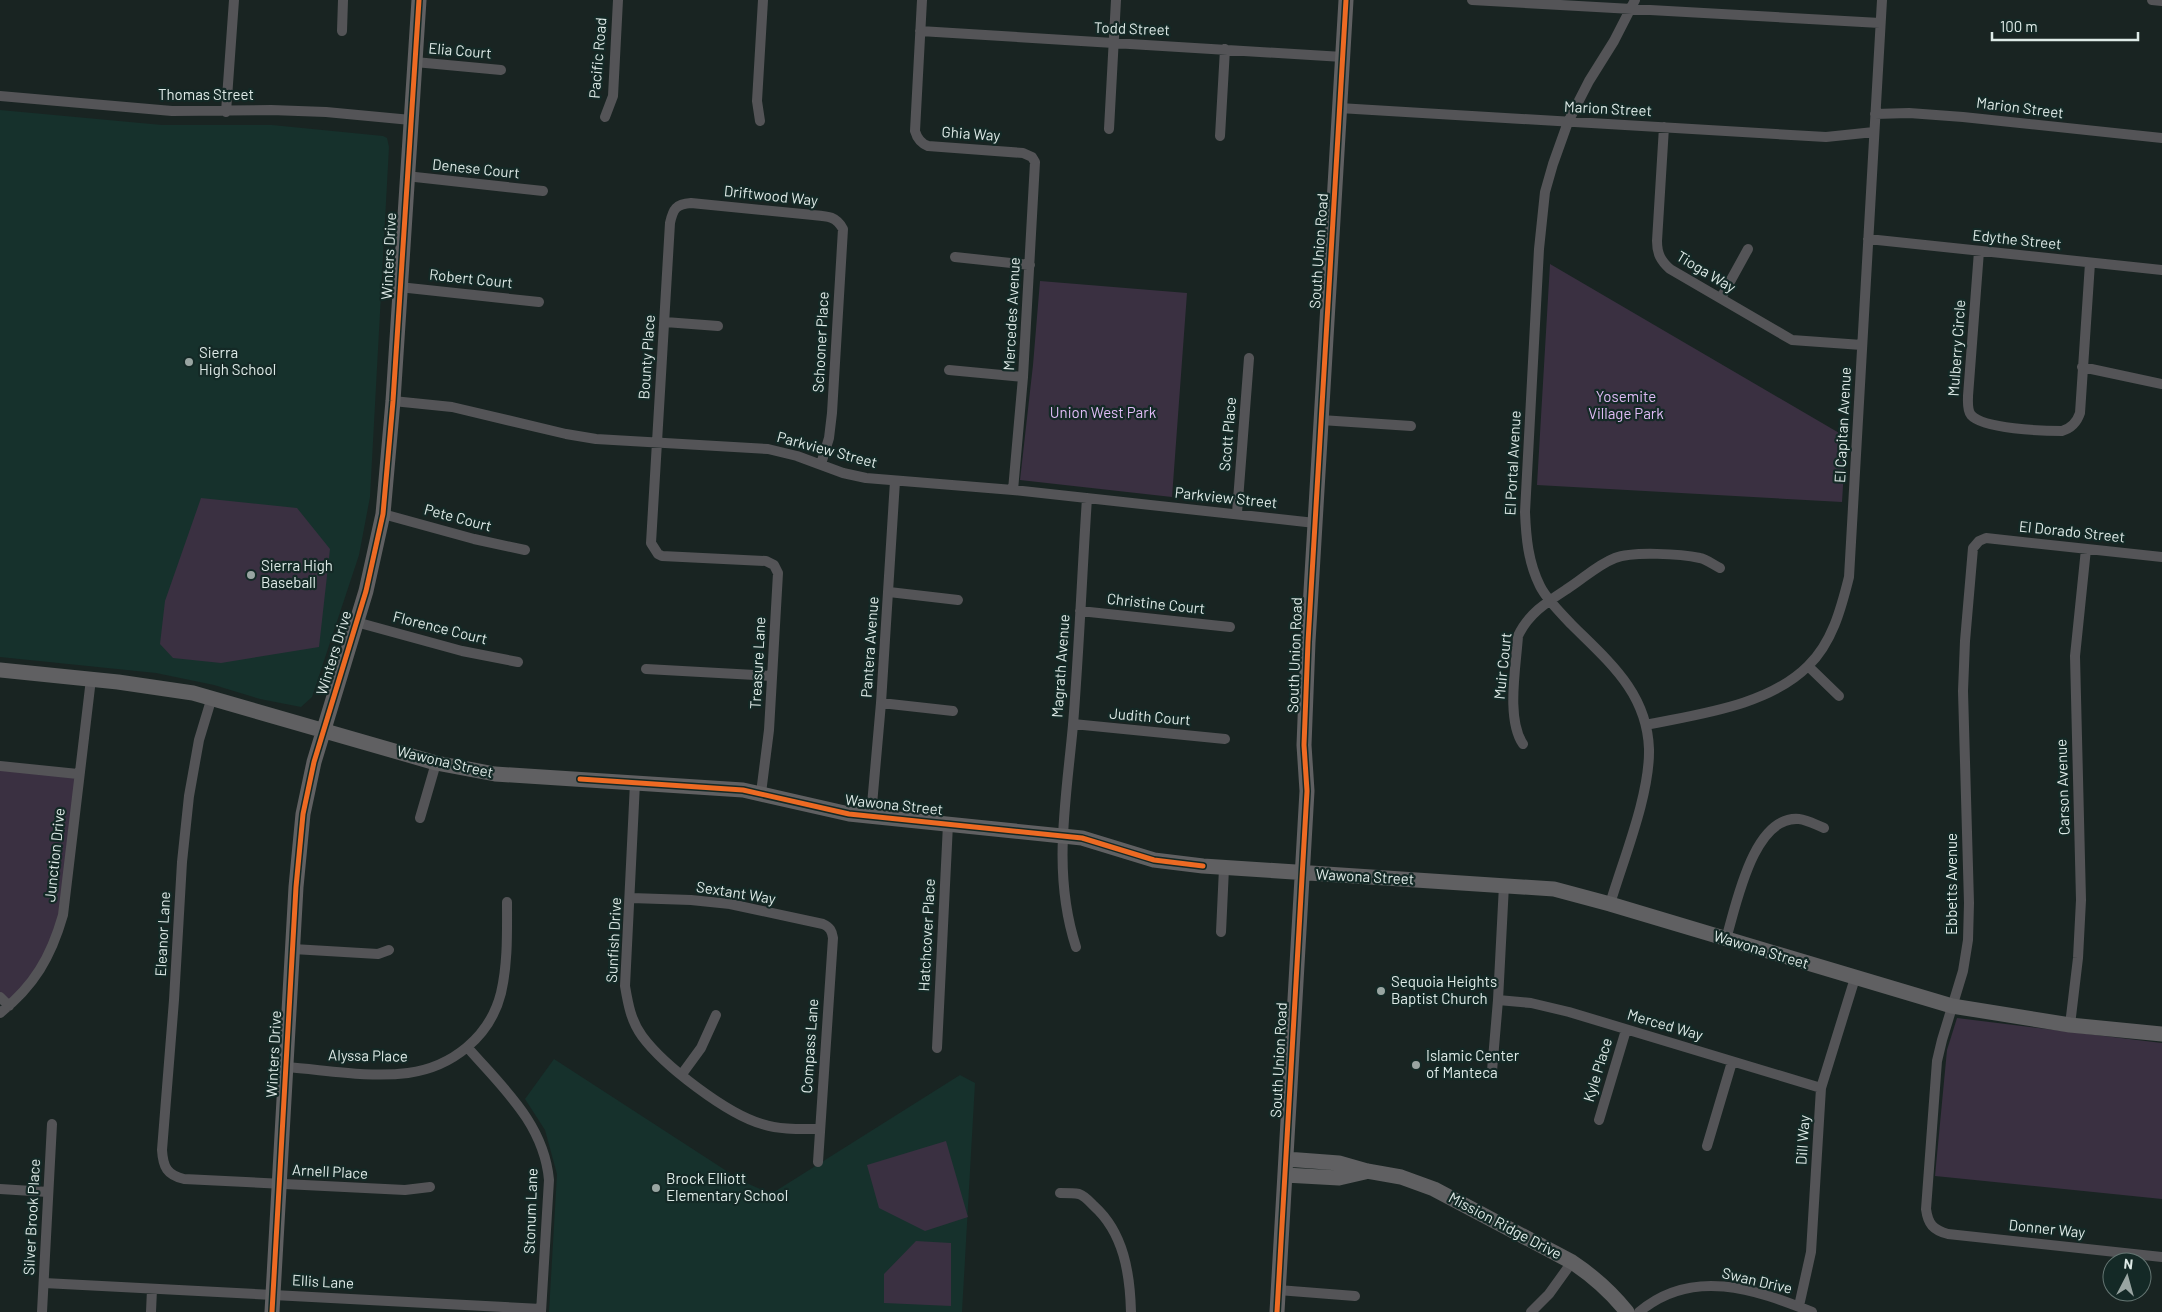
<svg xmlns="http://www.w3.org/2000/svg" width="2162" height="1312" viewBox="0 0 2162 1312" font-family="Barlow,sans-serif">
<style>
.built{fill:#16312c}
.green{fill:#3a3041}
.lines{fill:none;stroke-linecap:round;stroke-linejoin:round}
.street{stroke:#545457;stroke-width:10}
.secondary{stroke:#606062;stroke-width:15}
.cycleway-casing{stroke:#142926;stroke-width:8}
.cycleway{stroke:#ed6a23;stroke-width:5}
.poi-dot{fill:#99a5a2;stroke:#142926;stroke-width:2}
.labels{text-anchor:middle;stroke-width:4.5;stroke-linejoin:round;paint-order:stroke}
.street-label{font-size:15px;fill:#deeae7;stroke:#142926}
.poi-label{font-size:15px;fill:#deeae7;stroke:#142926;text-anchor:start}
.park-label{font-size:15px;fill:#e0bcf6;stroke:#142926}
</style>
<rect width="100%" height="100%" fill="#192422"/>
<path class="built" d="M0,110L162,125H272L383,136L387,138L389,147L370,497L359,555L312,697L301,707L260,699L214,685L156,673L0,657Z
M554,1059L742,1181L771,1194L960,1075L975,1083L962,1312H549L557,1174L545,1130L525,1099Z"/>
<path class="green" d="M1550,264L1846,437L1842,502L1537,485Z
M1040,281L1187,293L1172,497L1020,480L1033,365Z
M201,498L297,508L330,549L319,647L221,663L173,658L160,644L165,601Z
M0,766L78,774L55,942L9,1006L0,997Z
M1957,1018L2162,1043V1199L1935,1176L1947,1050Z
M946,1141L968,1217L925,1231L879,1208L867,1165Z
M916,1241L951,1243V1306L884,1303V1274Z"/>
<g class="lines">
<path class="street" d="M922,0L915,131C917,138 920,143 928,146L1023,153L1032,157L1035,162L1023,377L1013,490
M1472,0L1880,23
M2152,0L2162,1
M342,31L343,0
M920,31L1343,57
M415,62L501,70
M0,96L172,111L271,110L326,112L411,120
M1339,108L1826,137L1874,132
M226,112L234,0
M1875,114L1909,113L1963,117L2162,138
M605,117L613,96L618,0
M760,121L757,101L763,0
M1664,127L1657,241C1657,254 1661,261 1670,269L1792,340L1862,345
M1109,129L1116,0
M1220,136L1225,49
M406,176L543,191
M1868,239L2162,270
M1979,251L1968,396C1968,402 1967,410 1971,415C1983,429 2043,431 2062,431C2072,428 2077,422 2080,413L2090,263
M955,257L1030,265
M399,287L539,302
M1721,298L1748,249
M665,322L718,326
M2082,367L2162,384
M949,370L1023,377
M393,401L452,407L566,434L596,439L768,449L797,456L843,473L866,478L1013,490L1315,523
M1321,420L1411,426
M1237,513L1249,358
M383,514L474,539L525,550
M2162,557L1986,538L1979,541L1973,548L1965,641L1963,691L1969,903L1968,940L1963,971L1942,1040L1937,1061L1926,1209C1928,1224 1933,1230 1948,1234L2162,1257
M889,592L958,600
M1080,611L1230,627
M356,622L462,651L518,662
M1808,666L1839,696
M646,669L772,676
M212,697L199,740L189,796L182,862L174,1000L162,1150C163,1167 167,1175 184,1179L405,1190L430,1187
M881,703L953,711
M1073,724L1225,739
M1646,725C1698,714 1768,706 1808,666C1832,643 1841,609 1849,577L1882,0
M1523,744C1506,719 1516,667 1518,636C1528,614 1547,602 1567,589C1583,579 1597,565 1615,558C1633,551 1681,554 1700,558C1706,559 1714,565 1720,568
M0,766L78,774
M635,783L625,986C628,1004 631,1021 642,1036C664,1066 727,1114 762,1124C780,1130 801,1129 820,1129
M761,793L769,730L778,573L774,565L766,561L662,556L658,554L651,543L670,223C673,209 676,204 691,203L813,215C827,216 836,216 843,229L832,413L829,438L821,464
M871,816L881,703L895,481
M420,818L436,763
M631,898L691,900L730,904L823,924C830,927 832,931 833,938L818,1162
M1610,904C1623,860 1650,795 1649,749C1647,692 1608,661 1571,624C1560,612 1547,600 1540,586C1528,562 1526,537 1525,512L1539,249L1545,192L1553,164L1568,122L1589,81L1614,41L1635,0
M1221,932L1224,868
M1726,939C1736,906 1753,815 1799,819C1808,820 1816,825 1824,828
M1076,947C1052,873 1066,802 1073,725C1079,650 1082,574 1087,498
M293,949L378,954L389,950
M0,997L9,1006
M1498,1000L1531,1003L1569,1012L1821,1088
M0,1013C34,986 51,957 63,915L91,679
M2070,1025L2078,958L2081,900L2075,656L2086,549
M468,1048C503,1088 544,1124 549,1180L541,1312
M937,1048L948,824
M286,1067C326,1070 369,1078 408,1073C452,1067 490,1037 501,993C508,963 507,932 507,902
M1492,1071L1498,1000L1504,885
M682,1074L701,1048L716,1015
M1599,1120L1626,1030
M1707,1146L1732,1062
M0,1189L48,1192
M1060,1193C1066,1193 1074,1193 1079,1194C1085,1196 1090,1202 1094,1206C1124,1233 1130,1274 1131,1312
M44,1283L541,1309
M1278,1290L1355,1296
M1799,1306L1811,1252L1821,1088L1855,978
M42,1312L52,1124
M151,1312L152,1289
M1531,1312L1549,1294L1572,1262
M1639,1312C1692,1267 1755,1289 1812,1312"/>
<path class="secondary" d="M0,670L118,682L193,693L436,763L495,774L743,790L849,814L1082,838L1154,860L1203,866L1554,889L1610,904L1952,1006L2070,1025L2162,1034
M1286,1159L1339,1163L1367,1171L1401,1177L1434,1189L1572,1262C1593,1276 1611,1292 1627,1312
M1285,1175L1339,1178L1365,1172
M272,1312L296,887L303,814L314,762L366,591L383,514L393,401L419,0
M1277,1312L1307,791L1304,745L1308,642L1346,0"/>
<defs>
<path id="cycleway" d="M580,779L743,790L849,814L1082,838L1154,860L1203,866
M272,1312L296,887L303,814L314,762L366,591L383,514L393,401L419,0
M1277,1312L1307,791L1304,745L1308,642L1346,0"/>
</defs>
<use href="#cycleway" class="cycleway-casing"/>
<use href="#cycleway" class="cycleway"/>
</g>
<g class="poi-dot">
<circle cx="189" cy="362" r="5"/>
<circle cx="251" cy="575" r="5"/>
<circle cx="1381" cy="991" r="5"/>
<circle cx="1416" cy="1065" r="5"/>
<circle cx="656" cy="1188" r="5"/>
</g>
<g class="labels">
<g class="street-label">
<text transform="translate(1132 29) rotate(2)" y="5">Todd Street</text>
<text transform="translate(460 51) rotate(5)" y="5">Elia Court</text>
<text transform="translate(598 58) rotate(-85)" y="5">Pacific Road</text>
<text x="206" y="100">Thomas Street</text>
<text transform="translate(2020 108) rotate(7)" y="5">Marion Street</text>
<text transform="translate(1608 109) rotate(3)" y="5">Marion Street</text>
<text transform="translate(971 134) rotate(4)" y="5">Ghia Way</text>
<text transform="translate(476 169) rotate(6)" y="5">Denese Court</text>
<text transform="translate(771 196) rotate(6)" y="5">Driftwood Way</text>
<text transform="translate(2017 240) rotate(6)" y="5">Edythe Street</text>
<text transform="translate(1319 251) rotate(-86)" y="5">South Union Road</text>
<text transform="translate(389 256) rotate(-87)" y="5">Winters Drive</text>
<text transform="translate(1706 272) rotate(31)" y="5">Tioga Way</text>
<text transform="translate(471 279) rotate(6)" y="5">Robert Court</text>
<text transform="translate(1012 314) rotate(-87)" y="5">Mercedes Avenue</text>
<text transform="translate(821 342) rotate(-87)" y="5">Schooner Place</text>
<text transform="translate(1957 348) rotate(-86)" y="5">Mulberry Circle</text>
<text transform="translate(647 357) rotate(-86)" y="5">Bounty Place</text>
<text transform="translate(1843 425) rotate(-87)" y="5">El Capitan Avenue</text>
<text transform="translate(1228 434) rotate(-85)" y="5">Scott Place</text>
<text transform="translate(827 450) rotate(15)" y="5">Parkview Street</text>
<text transform="translate(1513 463) rotate(-87)" y="5">El Portal Avenue</text>
<text transform="translate(1226 498) rotate(6)" y="5">Parkview Street</text>
<text transform="translate(458 518) rotate(15)" y="5">Pete Court</text>
<text transform="translate(2072 532) rotate(6)" y="5">El Dorado Street</text>
<text transform="translate(1156 604) rotate(6)" y="5">Christine Court</text>
<text transform="translate(440 628) rotate(14)" y="5">Florence Court</text>
<text transform="translate(870 647) rotate(-86)" y="5">Pantera Avenue</text>
<text transform="translate(334 653) rotate(-73)" y="5">Winters Drive</text>
<text transform="translate(1295 655) rotate(-88)" y="5">South Union Road</text>
<text transform="translate(758 663) rotate(-87)" y="5">Treasure Lane</text>
<text transform="translate(1061 666) rotate(-86)" y="5">Magrath Avenue</text>
<text transform="translate(1503 666) rotate(-84)" y="5">Muir Court</text>
<text transform="translate(1150 717) rotate(5)" y="5">Judith Court</text>
<text transform="translate(445 762) rotate(13)" y="5">Wawona Street</text>
<text transform="translate(2063 787) rotate(-92)" y="5">Carson Avenue</text>
<text transform="translate(894 805) rotate(6)" y="5">Wawona Street</text>
<text transform="translate(55 855) rotate(-84)" y="5">Junction Drive</text>
<text transform="translate(1365 877) rotate(3)" y="5">Wawona Street</text>
<text transform="translate(1952 884) rotate(-90)" y="5">Ebbetts Avenue</text>
<text transform="translate(736 893) rotate(9)" y="5">Sextant Way</text>
<text transform="translate(163 934) rotate(-87)" y="5">Eleanor Lane</text>
<text transform="translate(927 935) rotate(-87)" y="5">Hatchcover Place</text>
<text transform="translate(614 940) rotate(-87)" y="5">Sunfish Drive</text>
<text transform="translate(1761 950) rotate(17)" y="5">Wawona Street</text>
<text transform="translate(1665 1025) rotate(16)" y="5">Merced Way</text>
<text transform="translate(810 1046) rotate(-86)" y="5">Compass Lane</text>
<text transform="translate(274 1054) rotate(-87)" y="5">Winters Drive</text>
<text transform="translate(368 1056) rotate(1)" y="5">Alyssa Place</text>
<text transform="translate(1279 1060) rotate(-87)" y="5">South Union Road</text>
<text transform="translate(1598 1070) rotate(-73)" y="5">Kyle Place</text>
<text transform="translate(1803 1140) rotate(-86)" y="5">Dill Way</text>
<text transform="translate(330 1172) rotate(3)" y="5">Arnell Place</text>
<text transform="translate(531 1211) rotate(-88)" y="5">Stonum Lane</text>
<text transform="translate(32 1217) rotate(-87)" y="5">Silver Brook Place</text>
<text transform="translate(1505 1226) rotate(28)" y="5">Mission Ridge Drive</text>
<text transform="translate(2047 1229) rotate(6)" y="5">Donner Way</text>
<text transform="translate(1757 1281) rotate(13)" y="5">Swan Drive</text>
<text transform="translate(323 1282) rotate(3)" y="5">Ellis Lane</text>
</g>
<g class="poi-label">
<text x="199" y="358">Sierra<tspan x="199" dy="17">High School</tspan></text>
<text x="261" y="571">Sierra High<tspan x="261" dy="17">Baseball</tspan></text>
<text x="1391" y="987">Sequoia Heights<tspan x="1391" dy="17">Baptist Church</tspan></text>
<text x="1426" y="1061">Islamic Center<tspan x="1426" dy="17">of Manteca</tspan></text>
<text x="666" y="1184">Brock Elliott<tspan x="666" dy="17">Elementary School</tspan></text>
</g>
<g class="park-label">
<text x="1626" y="402">Yosemite<tspan x="1626" dy="17">Village Park</tspan></text>
<text x="1103" y="418">Union West Park</text>
</g>
</g>
<g transform="translate(2127 1277) rotate(6)"><circle r="24" fill="#142926" stroke="#657673"/>
<path d="M0-4L9 19L0 12L-9 19Z" fill="#99a5a2"/>
<text y="-8" font-size="14" font-weight="bold" text-anchor="middle" fill="#deeae7">N</text>
</g>
<path d="M1992 32v8h146v-8" fill="none" stroke="#deeae7" stroke-width="2.5"/>
<text x="2000" y="32" font-size="15" fill="#deeae7" stroke="#142926" stroke-width="4" paint-order="stroke">100 m</text>
</svg>
